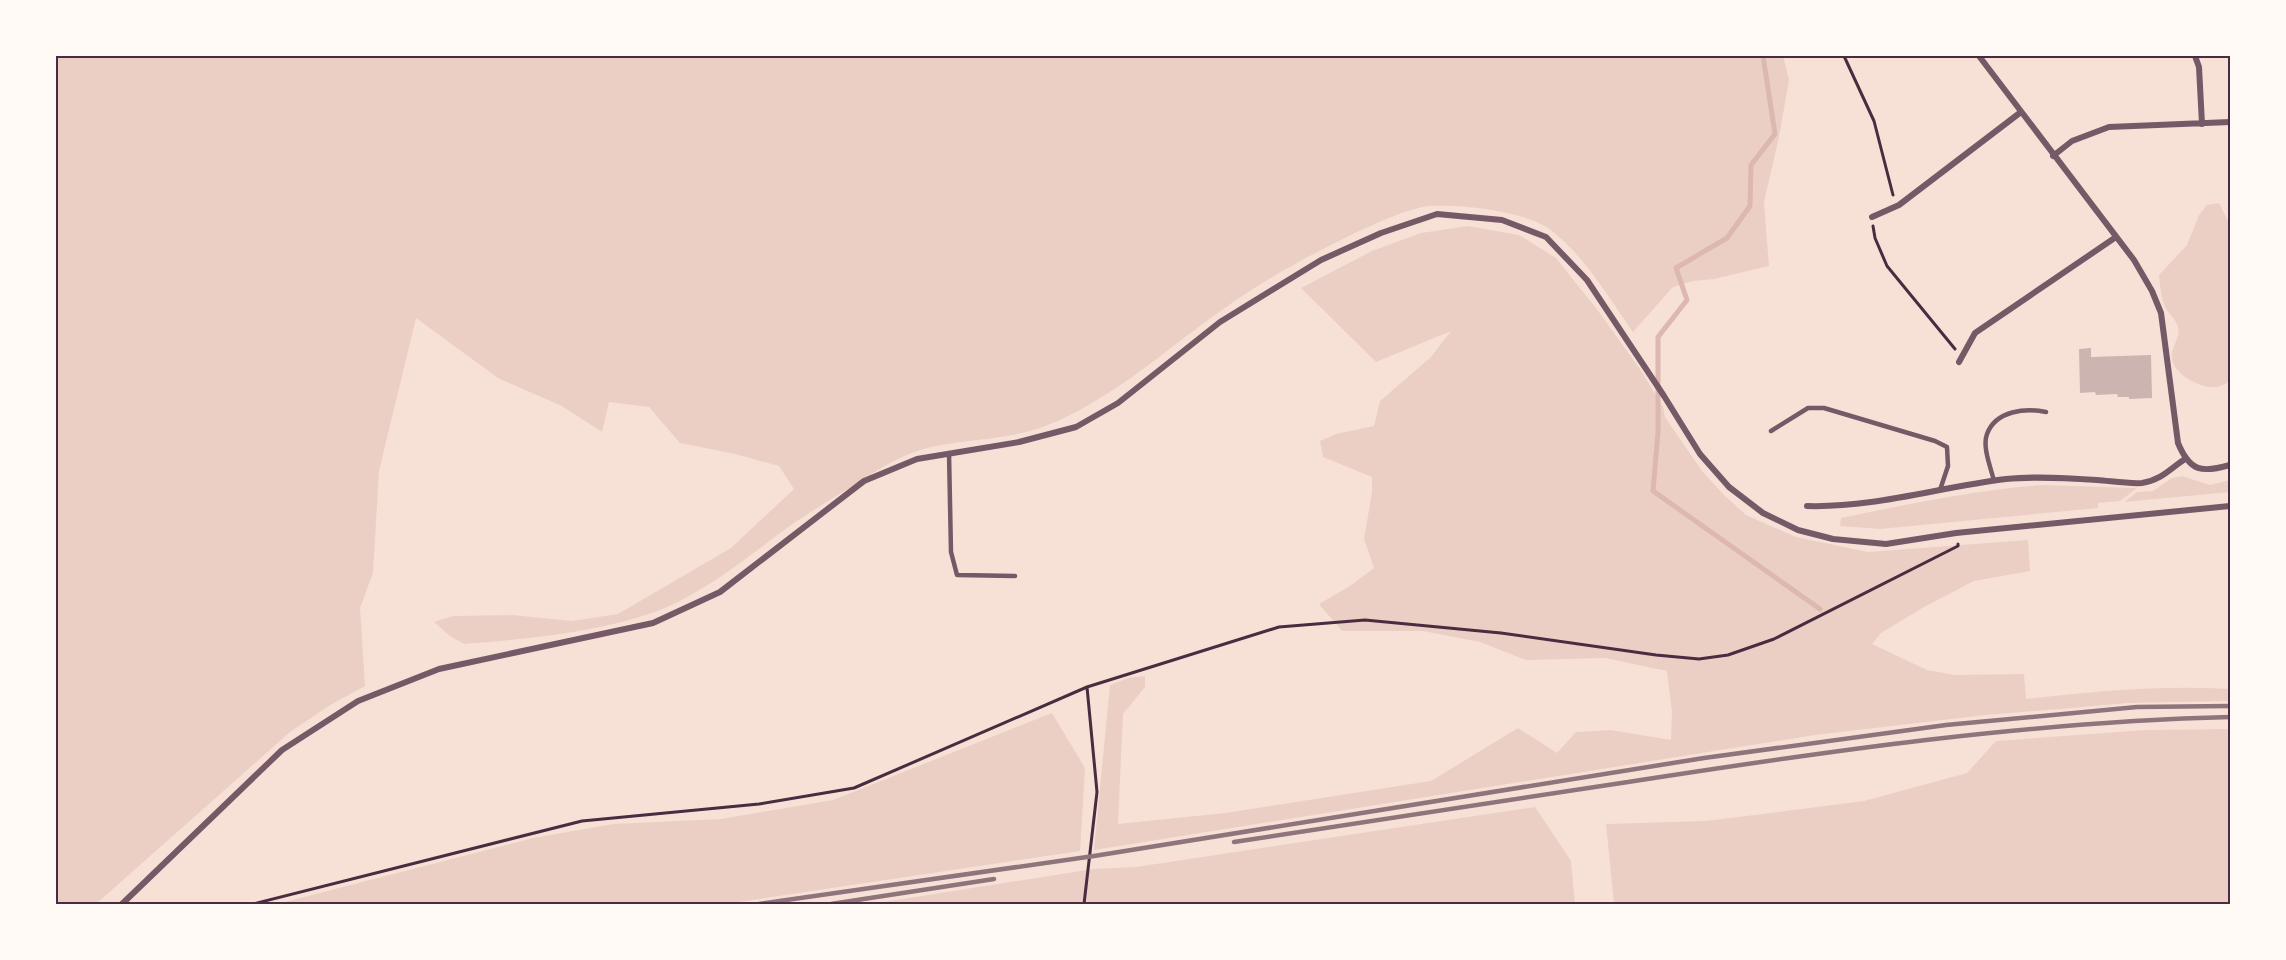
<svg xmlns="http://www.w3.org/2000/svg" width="2286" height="960" viewBox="0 0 2286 960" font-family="'Exo 2',sans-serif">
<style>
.green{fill:#ebcfc5}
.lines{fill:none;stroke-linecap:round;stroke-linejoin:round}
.stream{stroke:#dcb8b0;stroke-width:5}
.building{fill:#ccb4b1}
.path{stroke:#4a2c40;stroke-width:3}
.service{stroke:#755966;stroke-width:4.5}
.minor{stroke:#755966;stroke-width:6}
.rail{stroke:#8f747c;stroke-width:4.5}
.neatline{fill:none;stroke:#4a2c40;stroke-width:2}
</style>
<rect width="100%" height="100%" fill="#f7e1d7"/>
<path class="green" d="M56,56H1783L1789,80L1779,137L1764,202L1769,266L1714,279L1693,281L1673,287L1633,332C1609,298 1582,252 1548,228C1522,211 1462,204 1431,206C1410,207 1375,224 1355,233C1310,255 1263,280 1222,310C1180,339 1141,374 1097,400C1072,415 1045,429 1017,434C982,442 946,440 912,453C893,460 876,471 859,482C836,496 813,510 791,525C753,553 717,583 674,604C616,631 528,639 464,644L450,636L434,622L453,616L512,615L572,621L618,614L731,548L794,489L779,466L735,454L680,443L649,407L609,402L602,432L562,406L498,378L416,318L379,471L373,573L360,608L365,686L332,704L290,732L96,904H56Z
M2219,203L2230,225V382C2227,383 2221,386 2217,387C2202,389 2175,376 2172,359C2170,347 2181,339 2178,327C2176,319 2169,315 2165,307C2161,297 2160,286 2159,275L2187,245L2199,215L2207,205Z
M1468,226L1519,235L1556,258L1596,308L1640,369L1663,407L1665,417L1702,471L1723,494L1746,515L1796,537L1868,552L2028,540L2030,571L1974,581L1924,607L1881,633L1872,644L1927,670L1955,675L2024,674L2026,699C2094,691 2163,685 2230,689V701L2127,703L2072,708L1986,715L1815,735L1094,850L1110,685L1128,678L1145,676V687L1123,714L1118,824L1225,813L1431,781L1518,728L1557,753L1576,732L1611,730L1671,740L1672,712L1667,671L1605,658L1526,660L1480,642L1423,631H1342L1319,604L1350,586L1374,568L1364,539L1372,492V477L1323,457L1320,441L1336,434L1374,426L1380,401L1431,357L1451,331L1376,362L1301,288L1372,251L1421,233Z
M2182,476L2210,485L2230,480V492L2124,502L2137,492L2153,491L2172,478Z
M2042,485L2137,488L2120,501L2098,503V508L1880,529L1840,526L1841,518C1908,504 1974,490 2042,485Z
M1052,713L1085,768L1080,851L726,904H277L533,838L613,824L721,819L833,800Z
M2230,729V904H1614L1606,824L1706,821L1864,801L1967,773L1996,741L2146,730Z
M1535,807L1571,861L1575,904H871L1093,869L1136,867Z"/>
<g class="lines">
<path class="stream" d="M1763,56L1775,134L1751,165L1750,206L1727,238L1676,268L1687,300L1658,337V432L1653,491L1820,609"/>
</g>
<path class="building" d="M2091,348V357L2151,355L2152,398L2129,399V397H2118L2117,394L2096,395L2095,392L2080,393L2079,349Z"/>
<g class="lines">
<path class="path" d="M1844,56L1874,121L1893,195
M1873,226L1875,238L1887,266L1955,349
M253,904L582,821L759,804L854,788L1087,687
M1084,904L1097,792L1087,687L1279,627L1365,620L1501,633L1656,655L1699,659L1728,655L1774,639L1958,546V544"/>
<path class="service" d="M1771,431L1808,408H1824L1935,441L1947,447L1948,466L1940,490
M949,453L951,552L957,575L1015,576
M1994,481C1991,468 1982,447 1987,434C1996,410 2026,408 2046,412"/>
<path class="minor" d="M1979,56L2134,260L2152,291L2161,313L2178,443C2190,472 2202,473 2230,465
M2195,56L2199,67L2202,124
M2053,156L2072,141L2109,127L2230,122
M1872,217L1899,205L2021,112
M1959,362L1975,333L2116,237
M1807,506C1874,508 1940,487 2006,479C2035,476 2067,478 2097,480C2111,481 2128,484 2142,483C2160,481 2171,468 2185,459
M122,904L282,750L358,701L439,669L653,623L720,592L864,481L917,459L1019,442L1076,427L1118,403L1220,322L1321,260L1381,233L1437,214L1502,220L1546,237L1587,280L1664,396L1700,454L1729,487L1763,513L1798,530L1833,539L1886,544L1956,533L2230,506"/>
<path class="rail" d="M1234,842C1366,822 1497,802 1628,782C1828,751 2028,722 2230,717
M759,904L1094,856L1704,758L1946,725L2137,707L2230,706
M831,904L994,879"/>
</g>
<rect width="2286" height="960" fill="none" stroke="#fffaf5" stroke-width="114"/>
<rect x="57" y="57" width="2172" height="846" class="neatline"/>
</svg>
